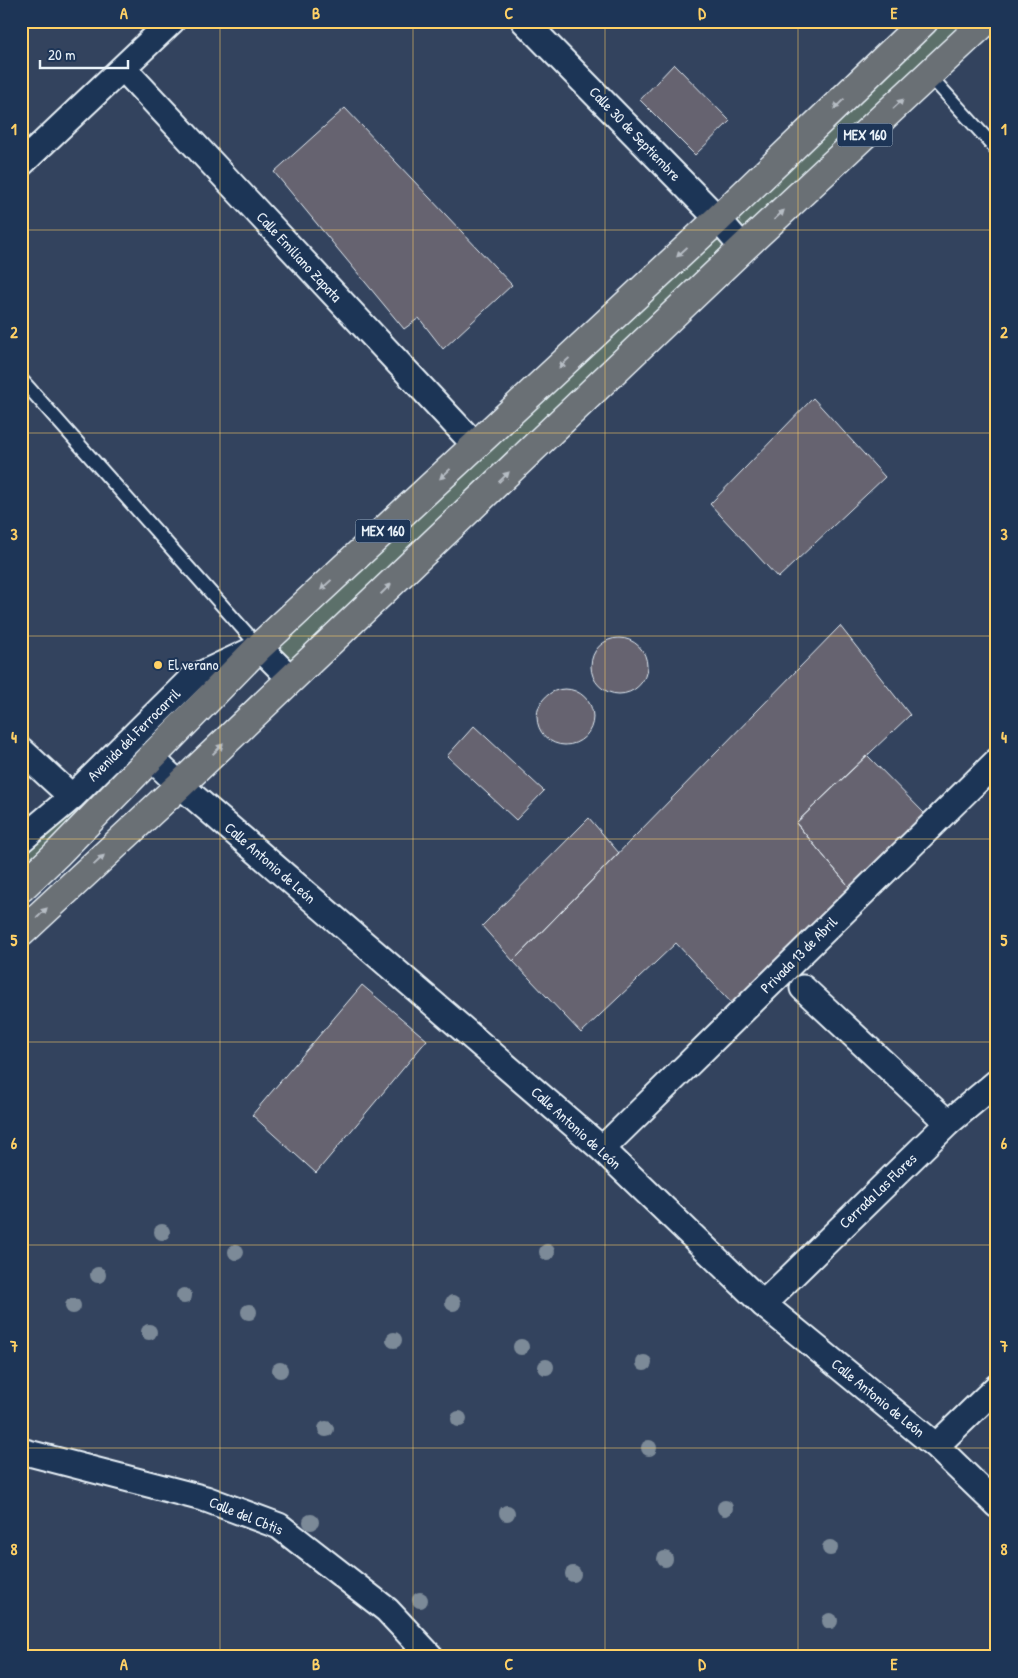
<svg xmlns="http://www.w3.org/2000/svg" width="1018" height="1678" viewBox="0 0 1018 1678" font-family="'Patrick Hand',sans-serif">
<style>
.green{fill:#5c706b;stroke:#a2b0b2}
.building{fill:#666370;stroke:#e8f1f8}
.lines{fill:none;stroke-linecap:round;stroke-linejoin:round}
.service-casing{stroke:#e8f1f8;stroke-width:16}
.minor-casing{stroke:#e8f1f8;stroke-width:29}
.primary-casing{stroke:#e8f1f8;stroke-width:31}
.service{stroke:#1d3557;stroke-width:12}
.minor{stroke:#1d3557;stroke-width:25}
.primary{stroke:#6b6f75;stroke-width:28}
.tree{fill:#7c8a98}
.oneway{fill:#b6bdc4}
.grid{fill:none;stroke:#ffd166;stroke-width:1;stroke-opacity:0.55}
.poi-dot{fill:#ffd166;stroke:#1d3557;stroke-width:2}
.labels{text-anchor:middle;stroke-width:4;stroke-linejoin:round;paint-order:stroke}
.shield{fill:#1d3557;stroke:#abb9c8;stroke-width:1}
.shield-label{font-size:14px;font-weight:bold;fill:#e8f1f8}
.street-label{font-size:15px;fill:#e8f1f8;stroke:#1d3557}
.poi-label{font-size:15px;fill:#e8f1f8;stroke:#1d3557;text-anchor:start}
.neatline{fill:none;stroke:#ffd166;stroke-width:2}
.grid-label{font-size:16px;text-anchor:middle;font-weight:bold;fill:#ffd166}
</style>
<rect width="100%" height="100%" fill="#33435e"/>
<filter id="ink" filterUnits="userSpaceOnUse"><feTurbulence type="fractalNoise" baseFrequency=".02" numOctaves="2"/><feDisplacementMap in="SourceGraphic" scale="10" xChannelSelector="R" yChannelSelector="G"/><feConvolveMatrix kernelMatrix="1 2 1 2 8 2 1 2 1" color-interpolation-filters="sRGB"/></filter>
<g filter="url(#ink)">
<path class="green" d="M924,21H986L291,679L259,648L21,888V840L191,679L259,647Z"/>
<path class="building" d="M674,64L730,121L695,155L640,100Z
M345,108L512,285L443,349L419,318L404,329L274,172Z
M813,398L885,477L778,578L710,504Z
M840,626L910,715L796,823L852,890L736,1008L676,943L581,1033L513,961Z
M591 666a28 28 0 1 1 56 0a28 28 0 1 1-56 0Z
M537 717a28 28 0 1 1 56 0a28 28 0 1 1-56 0Z
M474,726L544,791L516,820L447,756Z
M867,755L927,816L852,890L796,823Z
M589,818L619,853L513,961L482,926Z
M362,985L427,1040L316,1173L252,1115Z"/>
<g class="lines">
<defs>
<path id="service" d="M929,75L997,150
M21,379L259,647"/>
<path id="minor" d="M524,21L718,219L743,248
M123,68L475,445
M21,164L172,21
M21,750L72,797
M150,757L180,785L602,1149L763,1304L936,1446L997,1505
M21,840L72,797L191,679L259,647L291,679
M803,988L948,1123
M602,1149L997,761
M763,1304L948,1123L997,1082
M936,1446L997,1387
M21,1451L206,1499L279,1526L387,1610L431,1657"/>
<path id="primary" d="M21,888L58,853L259,647L718,219L924,21
M21,933L180,785L743,248L986,21"/>
</defs>
<use href="#service" class="service-casing"/>
<use href="#minor" class="minor-casing"/>
<use href="#primary" class="primary-casing"/>
<use href="#service" class="service"/>
<use href="#minor" class="minor"/>
<use href="#primary" class="primary"/>
</g>
<g class="tree">
<circle cx="162" cy="1232" r="8"/>
<circle cx="236" cy="1252" r="8"/>
<circle cx="547" cy="1252" r="8"/>
<circle cx="98" cy="1275" r="8"/>
<circle cx="184" cy="1296" r="8"/>
<circle cx="453" cy="1303" r="8"/>
<circle cx="73" cy="1306" r="8"/>
<circle cx="249" cy="1312" r="8"/>
<circle cx="149" cy="1332" r="8"/>
<circle cx="394" cy="1340" r="8"/>
<circle cx="521" cy="1347" r="8"/>
<circle cx="644" cy="1363" r="8"/>
<circle cx="546" cy="1367" r="8"/>
<circle cx="280" cy="1370" r="8"/>
<circle cx="459" cy="1419" r="8"/>
<circle cx="326" cy="1429" r="8"/>
<circle cx="649" cy="1448" r="8"/>
<circle cx="725" cy="1508" r="8"/>
<circle cx="507" cy="1513" r="8"/>
<circle cx="311" cy="1522" r="8"/>
<circle cx="830" cy="1548" r="8"/>
<circle cx="665" cy="1559" r="8"/>
<circle cx="573" cy="1574" r="8"/>
<circle cx="420" cy="1600" r="8"/>
<circle cx="830" cy="1621" r="8"/>
</g>
<defs><path id="oneway-solid" d="M-6-.8H1V-3.2L6.5 0L1 3.2V.8H-6Z" transform="scale(1.25)"/></defs>
<g class="oneway">
<use href="#oneway-solid" transform="translate(839 104) rotate(136)"/>
<use href="#oneway-solid" transform="translate(898 104) rotate(-43)"/>
<use href="#oneway-solid" transform="translate(779 215) rotate(-43)"/>
<use href="#oneway-solid" transform="translate(682 252) rotate(137)"/>
<use href="#oneway-solid" transform="translate(564 363) rotate(137)"/>
<use href="#oneway-solid" transform="translate(445 474) rotate(137)"/>
<use href="#oneway-solid" transform="translate(504 477) rotate(-44)"/>
<use href="#oneway-solid" transform="translate(326 585) rotate(137)"/>
<use href="#oneway-solid" transform="translate(386 589) rotate(-44)"/>
<use href="#oneway-solid" transform="translate(218 749) rotate(-44)"/>
<use href="#oneway-solid" transform="translate(99 860) rotate(-43)"/>
<use href="#oneway-solid" transform="translate(42 913) rotate(-44)"/>
</g>
</g>
<path class="grid" d="M220,21V1657M413,21V1657M605,21V1657M798,21V1657M21,230H997M21,433H997M21,636H997M21,839H997M21,1042H997M21,1245H997M21,1448H997"/>
<circle class="poi-dot" cx="158" cy="665" r="5"/>
<g class="labels">
<g class="shield">
<rect x="837.5" y="123.5" width="55" height="23" rx="4"/>
<rect x="355.5" y="519.5" width="55" height="23" rx="4"/>
</g>
<g class="shield-label">
<text x="865" y="140">MEX 160</text>
<text x="383" y="536">MEX 160</text>
</g>
<g class="street-label">
<text transform="translate(635 134) rotate(46)" y="5">Calle 30 de Septiembre</text>
<text transform="translate(299 257) rotate(47)" y="5">Calle Emiliano Zapata</text>
<text transform="translate(134 735) rotate(-45)" y="5">Avenida del Ferrocarril</text>
<text transform="translate(270 863) rotate(41)" y="5">Calle Antonio de León</text>
<text transform="translate(799 955) rotate(-45)" y="5">Privada 13 de Abril</text>
<text transform="translate(576 1128) rotate(42)" y="5">Calle Antonio de León</text>
<text transform="translate(878 1191) rotate(-44)" y="5">Cerrada Las Flores</text>
<text transform="translate(878 1398) rotate(39)" y="5">Calle Antonio de León</text>
<text transform="translate(246 1516) rotate(22)" y="5">Calle del Cbtis</text>
</g>
<g class="poi-label">
<text x="168" y="670">El verano</text>
</g>
</g>
<rect width="1018" height="1678" fill="none" stroke="#1d3557" stroke-width="55"/>
<path d="M40 60v8h88v-8" fill="none" stroke="#e8f1f8" stroke-width="2.5"/>
<text x="48" y="60" font-size="15" fill="#e8f1f8" stroke="#1d3557" stroke-width="4" paint-order="stroke">20 m</text>
<rect x="28" y="28" width="962" height="1622" class="neatline"/>
<g class="grid-label">
<text x="124" y="19">A</text>
<text x="316" y="19">B</text>
<text x="509" y="19">C</text>
<text x="702" y="19">D</text>
<text x="894" y="19">E</text>
<text x="14" y="135">1</text>
<text x="1004" y="135">1</text>
<text x="14" y="338">2</text>
<text x="1004" y="338">2</text>
<text x="14" y="540">3</text>
<text x="1004" y="540">3</text>
<text x="14" y="743">4</text>
<text x="1004" y="743">4</text>
<text x="14" y="946">5</text>
<text x="1004" y="946">5</text>
<text x="14" y="1149">6</text>
<text x="1004" y="1149">6</text>
<text x="14" y="1352">7</text>
<text x="1004" y="1352">7</text>
<text x="14" y="1555">8</text>
<text x="1004" y="1555">8</text>
<text x="124" y="1670">A</text>
<text x="316" y="1670">B</text>
<text x="509" y="1670">C</text>
<text x="702" y="1670">D</text>
<text x="894" y="1670">E</text>
</g>
</svg>
